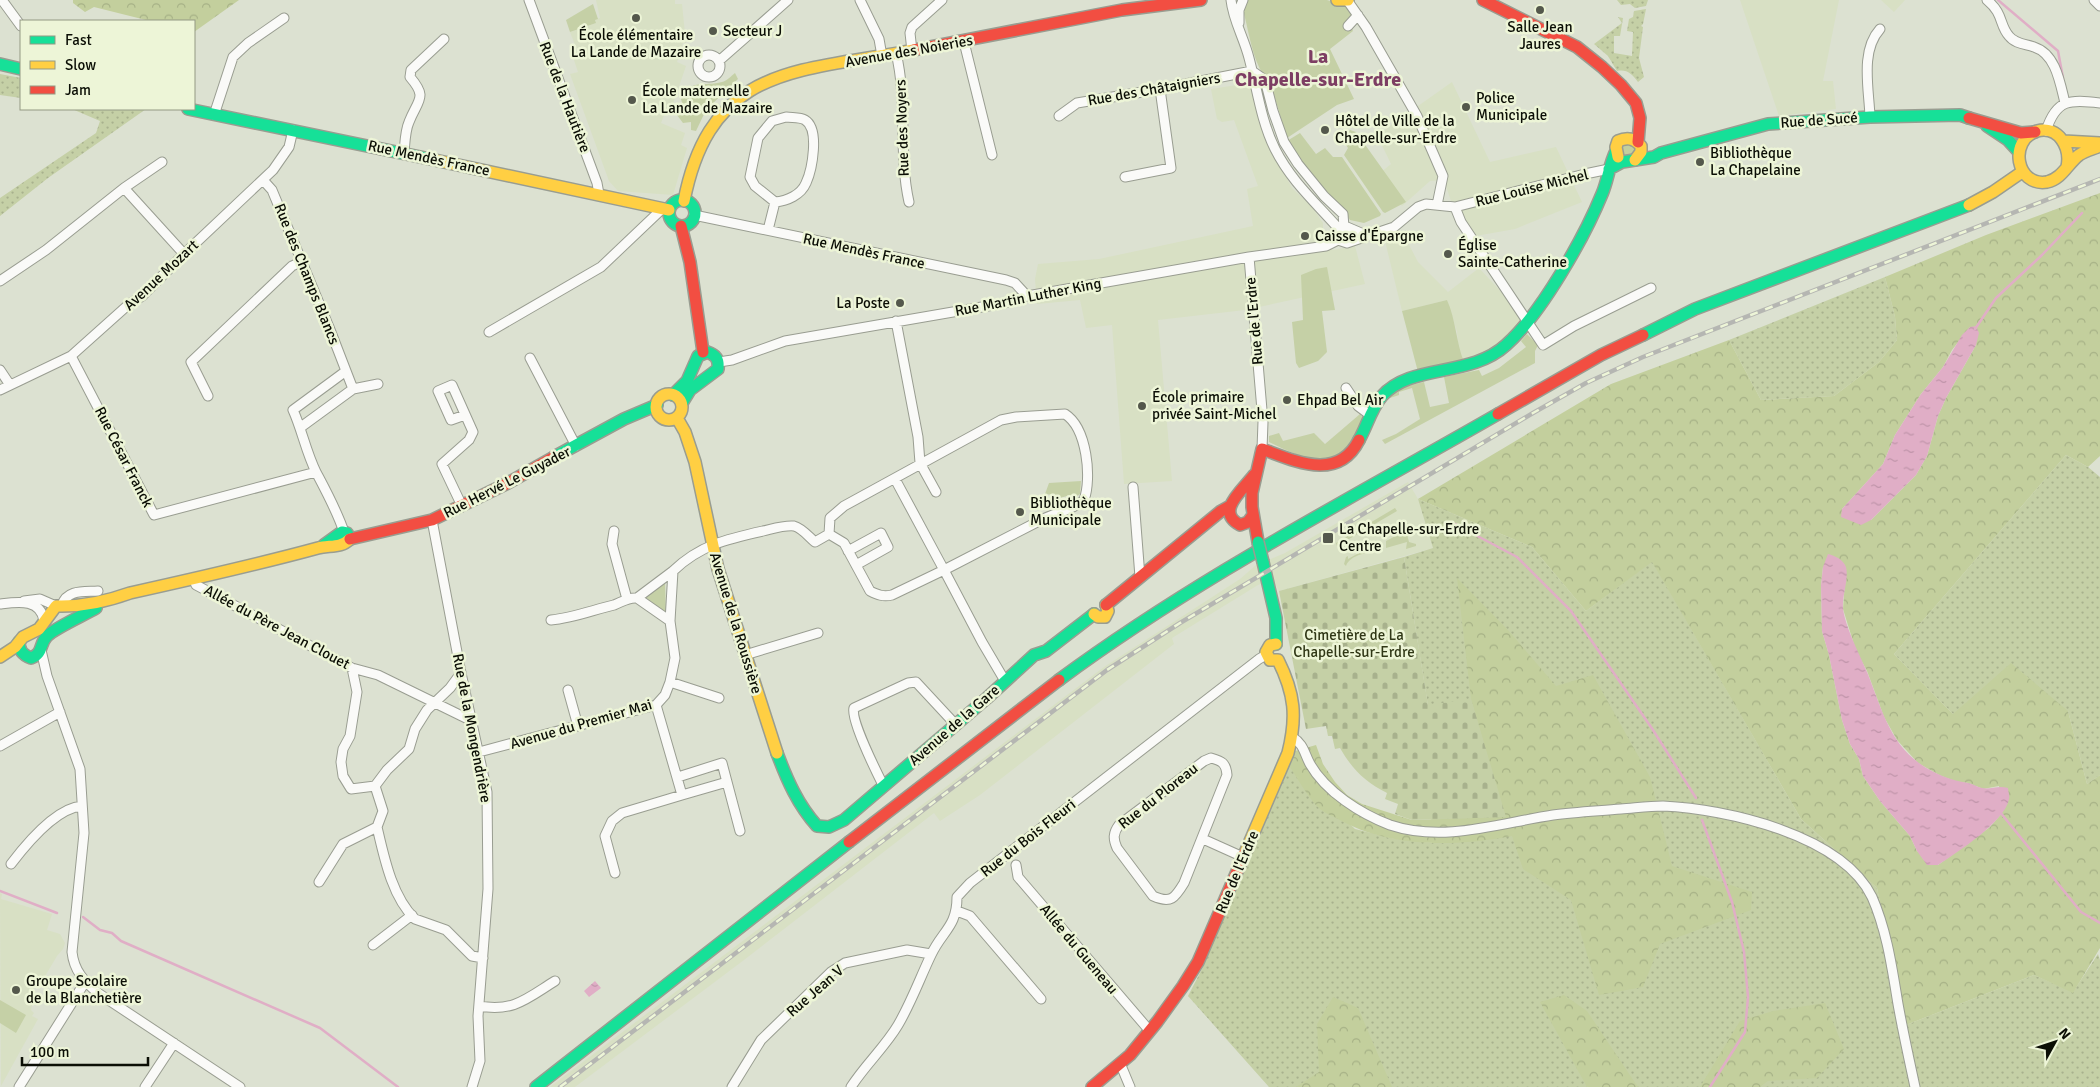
<svg xmlns="http://www.w3.org/2000/svg" width="2100" height="1087" viewBox="0 0 2100 1087" font-family="Signika,sans-serif">
<style>
.built{fill:#d8e0c4}
.grass{fill:url(#grass-dots)}
.forest{fill:url(#forest-crowns);fill-rule:evenodd}
.cemetery{fill:url(#cemetery-stones)}
.green{fill:#c5d0a6}
.water{fill:url(#water-ripples)}
.lines{fill:none;stroke-linecap:round;stroke-linejoin:round}
.stream{stroke:#e0aec6;stroke-width:2.5}
.street-casing{stroke:#999d91;stroke-width:11}
.fast-casing{stroke:#999d91;stroke-width:14}
.slow-casing{stroke:#999d91;stroke-width:14}
.jam-casing{stroke:#999d91;stroke-width:14}
.street{stroke:#fafaf8;stroke-width:9}
.fast{stroke:#16e098;stroke-width:11}
.slow{stroke:#ffcf43;stroke-width:11}
.jam{stroke:#f24e42;stroke-width:11}
.rail-casing{stroke:#b5b6b2;stroke-width:4.5}
.rail{stroke:#edf5d7;stroke-width:2.5;stroke-dasharray:8;stroke-linecap:butt}
.fast-bridge-casing{stroke:#999d91;stroke-width:14;stroke-linecap:butt}
.fast-bridge{stroke:#16e098;stroke-width:11}
.poi-dot{fill:#54584c;stroke:#edf5d7;stroke-width:2}
.labels{text-anchor:middle;stroke-width:5;stroke-linejoin:round;paint-order:stroke}
.poi-label{font-size:15px;fill:#0b0e05;stroke:#edf5d7;text-anchor:start}
.street-label{font-size:15px;fill:#0b0e05;stroke:#edf5d7}
.park-label{font-size:15px;fill:#303716;stroke:#edf5d7}
.district-label{font-size:20px;font-weight:bold;fill:#7d3e63;stroke:#edf5d7}
</style>
<defs>
<pattern id="grass-dots" width="8" height="8" patternUnits="userSpaceOnUse" patternTransform="scale(1.25)"><rect width="8" height="8" fill="#c5d0a6"/><path d="M2 2h.1M6 6h.1" fill="none" stroke="#a8b18d" stroke-width="1.8" stroke-linecap="round"/></pattern>
<pattern id="forest-crowns" width="20" height="18" patternUnits="userSpaceOnUse" patternTransform="scale(1.25)"><rect width="20" height="18" fill="#c3cf9d"/><path d="M2 6a3 3 0 1 1 6 0M12 15a3 3 0 1 1 6 0" fill="none" stroke="#a6b186"/></pattern>
<pattern id="cemetery-stones" width="16" height="16" patternUnits="userSpaceOnUse" patternTransform="scale(1.25)"><rect width="16" height="16" fill="#c5d0a6"/><path d="M2 7V4a2 2 0 0 1 4 0v3zM10 15v-3a2 2 0 0 1 4 0v3z" fill="#a8b18d"/></pattern>
<pattern id="water-ripples" width="26" height="14" patternUnits="userSpaceOnUse" patternTransform="scale(1.25)"><rect width="26" height="14" fill="#e0aec6"/><path d="M2 4q2-2 4 0t4 0M15 11q2-2 4 0t4 0" fill="none" stroke="#bf94a9"/></pattern>
</defs>
<rect width="100%" height="100%" fill="#dce1d1"/>
<path class="built" d="M596,0H675V4H682L686,43H683L677,62L686,66L673,104L669,103L661,123L685,133L681,145L687,148L673,195L618,191L609,181L570,74L578,72L572,54L577,50L570,32L596,23L595,20L600,18Z
M1740,0H1839L1823,81H1833L1836,109L1779,116Z
M1881,0H1905L1894,12Z
M1452,82L1490,162L1556,147L1582,202L1515,229L1470,237L1452,204L1444,180L1430,181L1402,206L1380,173L1391,164L1377,135Z
M1250,83L1260,119L1276,158L1292,188L1312,207L1323,223V239L1333,250L1355,246L1365,284L1245,310L1158,320L1172,481L1124,484L1112,325L1086,328L1080,300L1037,304L1035,279L1038,264L1099,259L1253,226L1247,189L1258,186L1234,120L1222,122L1217,119L1211,89Z
M1405,237L1418,262L1448,292L1479,268L1518,310L1520,325L1517,331L1482,357L1464,362L1459,350L1457,332L1447,300L1402,311L1385,241Z
M1408,482L1418,499L1433,548L1279,591L1273,579L1258,585L1172,638L1174,644L980,795L940,821L934,813L744,960L575,1087H550L1104,667L1240,579L1256,565L1285,553Z
M0,893L2,894L1,899L52,914L47,930L60,934L65,943L63,949L57,956L41,983L35,980L32,987L34,988L25,999L32,1004L31,1010L34,1013L32,1016L38,1019L1,1086Z"/>
<path class="grass" d="M1617,0H1648L1646,6L1635,8L1630,4L1621,5Z
M1646,9L1643,24L1641,26L1643,27L1639,58L1644,77L1638,82C1632,74 1627,69 1617,71L1608,56L1594,44L1622,23L1618,17L1623,18L1620,36H1614V53L1632,56L1633,32L1627,31L1629,19L1633,17L1634,11Z
M0,74L21,78V98L0,95Z
M72,109H146L48,178L0,216V198L96,133L100,121Z
M1885,277L1895,317L1897,340L1879,362L1834,396L1761,400L1729,340Z
M2066,455L2088,467L2100,477V775L2087,784L2068,711L1953,714L1894,654Z
M1418,499L1532,547L1586,611L1652,561L1801,819L1877,888L1906,1025L2034,975L2073,992L2098,954L2100,960V1087H1269L1188,996L1203,967L1288,764L1355,829L1391,838L1432,843L1428,706L1404,557L1433,548Z"/>
<path class="forest" d="M73,0H239L194,32V21H150L94,7L85,12L73,3Z
M1626,143L1636,147L1631,157L1623,155L1622,146Z
M2100,193V456L2088,467L2066,455L1894,654L1953,714L2011,663L2068,711L2087,784L2100,775V948L2073,993L2034,975L1906,1025L1877,888L1801,819L1652,562L1586,611L1532,547L1418,499L1611,384L1729,340L1761,400L1834,396L1879,362L1897,340L1895,317L1885,277L1986,235ZM1970,327L1976,345L1946,398L1938,416L1927,456L1916,475L1871,520L1842,509L1883,464L1895,435L1921,394L1943,367L1952,350ZM1823,567H1846L1843,609L1856,651L1867,671L1884,717L1897,740L1918,763L1939,775L1957,782L1969,783L1983,789L1999,786L2002,813L1990,827L1938,865L1917,851L1910,836L1880,801L1863,776L1859,759L1850,744L1842,720L1829,655L1822,631L1821,585Z
M1457,578L1507,629L1556,686L1593,675L1650,777L1672,866L1752,892L1751,910L1660,944L1643,987L1599,995L1571,900L1523,869L1512,836C1454,847 1388,848 1336,818C1330,815 1323,812 1319,808C1309,799 1296,776 1288,764L1295,751L1316,745L1323,764L1335,782L1347,795L1362,804L1412,820L1505,817L1471,699Z
M1564,995L1587,1011L1638,1087H1587L1540,1002Z
M1333,997L1358,1008L1392,1087H1296L1319,1072L1317,1024Z
M1825,1003L1844,1049L1817,1078L1768,1081L1760,1087H1700L1740,1021L1773,1011Z"/>
<path class="cemetery" d="M1404,557L1428,705L1471,699L1506,817L1412,820L1395,814L1398,804L1385,799L1387,793C1365,782 1352,769 1340,748L1335,749L1332,736H1328L1326,726L1306,729L1279,591Z"/>
<path class="green" d="M1248,0H1327L1346,6L1354,15V20L1357,24L1352,29L1353,31L1330,49L1354,99L1337,105L1287,138L1270,82C1267,76 1261,73 1259,67C1251,50 1248,28 1243,10Z
M593,4L598,19L595,20L596,23L570,32L566,20Z
M735,73L738,79L706,110L696,131L691,130V122L683,123L677,115L684,110L681,99C690,78 704,87 722,82C727,81 731,76 735,73Z
M1350,130L1356,132L1406,202L1385,213L1383,212L1344,155L1348,148L1342,139Z
M1300,133L1316,154L1325,148L1333,157H1342L1381,214L1380,216L1364,223L1350,220L1344,211L1322,191L1287,141Z
M1327,267L1335,310L1322,311L1327,352L1318,361L1299,368L1296,363L1292,322L1303,320L1301,275L1316,269Z
M1447,300C1456,320 1456,342 1464,362L1418,372L1402,311Z
M1527,334L1538,345L1535,351V363L1385,444L1382,440L1396,434L1420,419L1412,388L1399,392V395L1387,399C1399,388 1409,385 1424,382L1430,407L1449,403L1444,377L1479,370L1482,376L1499,368L1526,347L1521,341Z
M1360,414L1363,418C1360,425 1357,435 1352,442C1332,475 1294,454 1269,442V436L1279,433L1283,441L1314,433L1325,444Z
M1081,481L1080,494L1070,501L1067,496L1057,499L1053,495L1045,494L1049,483Z
M1395,508L1397,511L1337,546L1336,543Z
M1403,523L1411,524L1412,528L1405,527L1409,542L1416,544V546L1406,549L1407,542L1386,548V541L1403,532Z
M1382,543V549C1371,552 1350,554 1346,566L1344,564L1346,557L1348,556V559L1366,549V551Z
M665,582L666,614L645,597Z
M0,1000L26,1015L16,1033L0,1023Z"/>
<path class="water" d="M1976,326L1979,333L1976,345L1946,398L1938,416L1927,456L1916,475L1871,520L1861,525L1841,517L1842,509L1883,464L1895,435L1921,394L1943,367L1962,335L1970,327Z
M1828,554C1835,556 1843,559 1846,567C1849,579 1842,595 1843,608C1845,627 1860,655 1867,672C1880,704 1889,742 1919,763C1934,774 1950,780 1968,783C1973,784 1977,787 1982,788C1990,790 1998,785 2008,788C2008,791 2010,796 2009,799C2005,822 1956,853 1938,865H1927L1917,851L1910,836L1880,801L1863,776L1859,759L1850,744L1842,720L1829,655L1822,631L1821,585L1823,567Z
M595,981L601,988L589,997L584,991Z"/>
<g class="lines">
<path class="stream" d="M1998,0L2058,51L2063,78
M1975,329L1996,298L2042,255L2082,213
M1451,522L1517,557L1571,611L1653,730L1696,798
M2000,812L2081,912L2100,923
M1702,820L1732,902L1744,952L1748,997L1745,1032L1710,1087
M0,891L57,913
M83,917L100,930L112,933L121,941L320,1028L398,1087"/>
<defs>
<path id="street" d="M2,0L21,26
M529,0L597,183L599,194
M860,0L879,39L882,56
M1231,0C1233,20 1244,38 1249,58C1257,88 1261,121 1275,149C1291,181 1316,203 1339,229
M1347,0L1366,27L1417,116L1443,176L1437,205
M1987,0C2004,14 1999,25 2009,36C2015,44 2026,44 2034,47C2056,54 2060,83 2065,103
M2094,0L2100,6
M1239,23V10L1243,0
M1348,26L1358,15
M964,42L992,155
M912,51L910,33L912,27L942,0
M896,53C908,102 898,153 909,202
M698 66a11 11 0 1 1 22 0a11 11 0 1 1-22 0Z
M720,60L788,0
M1252,71L1265,80L1273,111L1284,142L1298,164L1324,196L1343,214L1344,227
M214,115L233,57L248,43L284,18
M1059,116L1077,103L1160,89L1252,71
M786,117C792,118 800,117 805,120C820,129 812,170 806,183C801,195 787,201 775,202L755,186L750,177L758,138L772,121Z
M1870,117C1869,89 1860,51 1880,29
M2046,131C2056,99 2070,99 2100,103
M404,153C405,143 405,131 409,122C418,99 428,98 410,77L411,70L444,39
M1125,177L1171,168L1160,89
M263,180L272,190L329,327L353,389L301,427
M124,188L162,162
M1455,207L1461,222L1543,345L1574,326L1651,288
M694,215L1006,280L1015,283L1027,296
M1339,229L1347,227L1368,236
M768,230L775,202
M1338,240L1347,243L1394,227L1418,207L1426,204L1455,207L1585,174L1609,169
M1249,257L1263,422L1262,449
M0,281L46,250L124,188L184,254
M896,321L918,437L920,463L936,492
M489,332L601,267L662,209
M71,356L154,515L316,472
M530,358L576,446
M719,362L732,360L785,341L1005,303L1027,296L1249,257L1326,246L1338,240
M0,370L10,385
M1346,388L1358,406L1370,415
M353,389L378,384
M0,390L71,356L128,305L142,296L184,254L273,170L289,147L293,130
M208,396L191,362L292,266L303,261
M1133,487L1140,577
M462,506L442,464L469,440L473,432L452,385L438,391L451,420L465,415
M432,520L461,673L487,792L488,889L478,1016L480,1061L472,1087
M614,531L612,544L627,599
M344,532C337,511 326,491 316,472C306,452 302,430 293,410L346,371
M829,534L830,518L844,506L1001,420L1016,417L1065,414C1087,428 1092,478 1084,500C1071,511 1057,512 1043,519L944,570L982,642L1005,681
M829,534L844,543L870,591C878,595 883,597 892,595L944,570L895,479
M848,551L881,533L888,547L856,565
M194,580L196,585L352,668L378,675L472,721
M24,601L40,599L56,606
M0,604C17,602 41,598 44,621
M62,605C67,589 85,592 98,591
M551,620C572,618 593,610 614,605C622,602 628,597 637,598
M670,621L637,598L673,571
M41,650L47,676L80,769L84,833L72,952C74,971 84,981 98,993L240,1087
M745,655L818,633
M352,668L357,692L350,736L343,749L341,762L343,776L351,789L375,786
M670,682L719,698
M568,690L578,726
M656,705L682,795L727,782L722,763L678,777
M1292,737C1304,744 1304,753 1310,764C1326,792 1361,814 1390,825C1444,843 1500,823 1553,815C1575,812 1598,811 1621,809C1635,808 1649,806 1663,806C1727,809 1842,835 1872,897C1887,931 1892,968 1898,1004C1903,1032 1909,1059 1915,1087
M0,746L60,712
M479,752L656,705L665,695L670,682L675,658L670,621L673,571C700,545 727,539 763,531C772,529 784,525 794,526C802,528 809,537 815,542L829,534
M1211,758C1222,761 1226,763 1227,775L1184,883C1175,898 1171,904 1153,896L1117,848C1113,839 1113,833 1119,825L1204,761Z
M727,782L740,831
M883,785C877,773 850,719 854,708L908,683L916,682L955,724
M377,827L383,811L375,786L387,770L409,749L415,729L427,710L450,688L461,673
M377,827C384,857 392,897 415,919L446,930L472,956L483,958
M1203,839L1243,857
M11,864C27,843 56,808 82,806
M1016,865L1018,877L1149,1030
M615,873L605,836L612,821L622,813L682,795
M319,882L343,844L377,827
M957,911L970,916L1041,999
M373,945L412,915
M479,1006C514,1012 526,999 555,981
M1120,1063L1130,1087
M19,1087L85,982
M145,1087L174,1043
M732,1087L761,1040L831,972L845,963L907,950L931,954
M851,1087C865,1065 885,1047 898,1025C911,1003 920,978 931,955C942,931 957,927 957,897L970,883L1259,659L1266,655"/>
<path id="fast" d="M0,64L21,69
M188,109L430,159
M1987,126L2008,140L2018,151
M1609,169L1622,162L1654,157L1661,153L1768,124L1870,117L1960,115L1969,118
M669 213a13 13 0 1 1 26 0a13 13 0 1 1-26 0Z
M1643,335L1695,309L1969,205
M673,395L687,381L698,356L707,352C716,355 719,359 718,369L690,390L682,403
M1359,440C1367,426 1371,409 1382,396C1411,363 1470,378 1506,345C1541,314 1584,238 1602,194C1608,180 1609,165 1616,151
M554,457L624,419L657,405
M324,545L342,532L347,533L350,539
M1263,562L1276,618V644
M19,642C19,651 23,655 31,658C44,653 39,644 47,636C55,628 84,615 96,608
M1059,680C1197,578 1350,499 1498,414
M777,753C787,780 798,805 817,826L829,827L844,820L987,698L1034,655L1046,651L1094,614
M536,1087L849,842"/>
<path id="slow" d="M1337,0H1348
M2064,141L2100,143
M1618,157L1616,147L1618,141C1627,137 1634,138 1641,146V152L1635,160
M430,159L669,210
M2067,167C2071,148 2059,125 2037,131C2008,140 2016,187 2047,182C2062,179 2068,163 2079,155C2085,151 2093,149 2100,146
M684,201C711,63 801,72 914,50
M1969,205L1993,192L2022,172
M656 407a13 13 0 1 1 26 0a13 13 0 1 1-26 0Z
M677,418L685,432L695,462L718,569L777,753
M1094,614L1098,617H1105L1108,611L1106,605
M1276,644L1270,645L1266,652L1270,660H1278
M0,657L15,647L23,637L39,629L56,606C82,607 105,602 130,593C193,579 256,565 318,548C330,545 341,548 350,539
M1245,853L1288,753C1297,717 1295,694 1278,660"/>
<path id="jam" d="M1483,0L1577,47L1602,67L1621,85L1636,103L1640,118L1638,142
M914,50L1122,10L1201,0
M1969,118L2021,133L2035,132
M681,226L690,262L703,352
M1498,414L1601,355L1643,335
M1253,515L1248,522L1240,525C1215,511 1242,491 1254,475
M350,539L432,520L508,483L554,457
M1258,542L1252,507V493L1262,449C1295,461 1338,482 1359,440
M1106,605L1221,511L1230,506
M849,842L1059,680
M1092,1087L1130,1055L1157,1022L1183,986L1198,962L1245,853"/>
</defs>
<use href="#street" class="street-casing"/>
<use href="#fast" class="fast-casing"/>
<use href="#slow" class="slow-casing"/>
<use href="#jam" class="jam-casing"/>
<use href="#street" class="street"/>
<use href="#fast" class="fast"/>
<use href="#slow" class="slow"/>
<use href="#jam" class="jam"/>
<defs>
<path id="rail" d="M560,1087L1107,670L1180,623L1533,413L1586,383L1643,357L2100,179"/>
</defs>
<use href="#rail" class="rail-casing"/>
<use href="#rail" class="rail"/>
<defs>
<path id="fast-bridge" d="M1258,542L1263,562"/>
</defs>
<use href="#fast-bridge" class="fast-bridge-casing"/>
<use href="#fast-bridge" class="fast-bridge"/>
</g>
<g class="poi-dot">
<circle cx="1540" cy="10" r="5"/>
<circle cx="636" cy="18" r="5"/>
<circle cx="713" cy="31" r="5"/>
<circle cx="632" cy="100" r="5"/>
<circle cx="1466" cy="107" r="5"/>
<circle cx="1325" cy="130" r="5"/>
<circle cx="1700" cy="162" r="5"/>
<circle cx="1305" cy="236" r="5"/>
<circle cx="1448" cy="254" r="5"/>
<circle cx="900" cy="303" r="5"/>
<circle cx="1287" cy="400" r="5"/>
<circle cx="1142" cy="406" r="5"/>
<circle cx="1020" cy="512" r="5"/>
<rect x="1322" y="532" width="12" height="12" rx="2.5"/>
<circle cx="16" cy="990" r="5"/>
</g>
<g class="labels">
<g class="poi-label">
<text x="1540" y="32" text-anchor="middle">Salle Jean<tspan x="1540" dy="17">Jaures</tspan></text>
<text x="723" y="36">Secteur J</text>
<text x="636" y="40" text-anchor="middle">École élémentaire<tspan x="636" dy="17">La Lande de Mazaire</tspan></text>
<text x="642" y="96">École maternelle<tspan x="642" dy="17">La Lande de Mazaire</tspan></text>
<text x="1476" y="103">Police<tspan x="1476" dy="17">Municipale</tspan></text>
<text x="1335" y="126">Hôtel de Ville de la<tspan x="1335" dy="17">Chapelle-sur-Erdre</tspan></text>
<text x="1710" y="158">Bibliothèque<tspan x="1710" dy="17">La Chapelaine</tspan></text>
<text x="1315" y="241">Caisse d'Épargne</text>
<text x="1458" y="250">Église<tspan x="1458" dy="17">Sainte-Catherine</tspan></text>
<text x="890" y="308" text-anchor="end">La Poste</text>
<text x="1152" y="402">École primaire<tspan x="1152" dy="17">privée Saint-Michel</tspan></text>
<text x="1297" y="405">Ehpad Bel Air</text>
<text x="1030" y="508">Bibliothèque<tspan x="1030" dy="17">Municipale</tspan></text>
<text x="1339" y="534">La Chapelle-sur-Erdre<tspan x="1339" dy="17">Centre</tspan></text>
<text x="26" y="986">Groupe Scolaire<tspan x="26" dy="17">de la Blanchetière</tspan></text>
</g>
<g class="street-label">
<text transform="translate(909 51) rotate(-10)" y="5">Avenue des Noieries</text>
<text transform="translate(1154 89) rotate(-10)" y="5">Rue des Châtaigniers</text>
<text transform="translate(565 97) rotate(69)" y="5">Rue de la Hautière</text>
<text transform="translate(1819 120) rotate(-4)" y="5">Rue de Sucé</text>
<text transform="translate(902 128) rotate(-92)" y="5">Rue des Noyers</text>
<text transform="translate(429 158) rotate(12)" y="5">Rue Mendès France</text>
<text transform="translate(1532 188) rotate(-14)" y="5">Rue Louise Michel</text>
<text transform="translate(864 251) rotate(12)" y="5">Rue Mendès France</text>
<text transform="translate(307 274) rotate(68)" y="5">Rue des Champs Blancs</text>
<text transform="translate(161 275) rotate(-43)" y="5">Avenue Mozart</text>
<text transform="translate(1028 297) rotate(-11)" y="5">Rue Martin Luther King</text>
<text transform="translate(1254 321) rotate(-95)" y="5">Rue de l'Erdre</text>
<text transform="translate(124 457) rotate(63)" y="5">Rue César Franck</text>
<text transform="translate(507 482) rotate(-27)" y="5">Rue Hervé Le Guyader</text>
<text transform="translate(736 623) rotate(73)" y="5">Avenue de la Roussière</text>
<text transform="translate(277 627) rotate(28)" y="5">Allée du Père Jean Clouet</text>
<text transform="translate(581 724) rotate(-16)" y="5">Avenue du Premier Mai</text>
<text transform="translate(954 725) rotate(-41)" y="5">Avenue de la Gare</text>
<text transform="translate(472 728) rotate(79)" y="5">Rue de la Mongendrière</text>
<text transform="translate(1158 796) rotate(-38)" y="5">Rue du Ploreau</text>
<text transform="translate(1028 838) rotate(-38)" y="5">Rue du Bois Fleuri</text>
<text transform="translate(1237 872) rotate(-67)" y="5">Rue de l'Erdre</text>
<text transform="translate(1079 949) rotate(50)" y="5">Allée du Gueneau</text>
<text transform="translate(815 991) rotate(-41)" y="5">Rue Jean V</text>
</g>
<g class="park-label">
<text x="1354" y="640">Cimetière de La<tspan x="1354" dy="17">Chapelle-sur-Erdre</tspan></text>
</g>
<g class="district-label">
<text x="1318" y="63">La<tspan x="1318" dy="23">Chapelle-sur-Erdre</tspan></text>
</g>
</g>
<rect x="20" y="20" width="175" height="90" fill="#edf5d7" stroke="#939983"/>
<rect x="30" y="36" width="25" height="8" fill="#16e098" stroke="#939983"/>
<text x="65" y="45" font-size="15" fill="#0b0e05">Fast</text>
<rect x="30" y="61" width="25" height="8" fill="#ffcf43" stroke="#939983"/>
<text x="65" y="70" font-size="15" fill="#0b0e05">Slow</text>
<rect x="30" y="86" width="25" height="8" fill="#f24e42" stroke="#939983"/>
<text x="65" y="95" font-size="15" fill="#0b0e05">Jam</text>
<g transform="translate(2055 1042) rotate(50)" stroke="#edf5d7" stroke-width="4" paint-order="stroke">
<path d="M0-4L9 19L0 12L-9 19Z" fill="#0b0e05"/>
<text y="-8" font-size="14" font-weight="bold" text-anchor="middle" fill="#0b0e05">N</text>
</g>
<path d="M22 1057v8h126v-8" fill="none" stroke="#0b0e05" stroke-width="2.5"/>
<text x="30" y="1057" font-size="15" fill="#0b0e05" stroke="#edf5d7" stroke-width="4" paint-order="stroke">100 m</text>
</svg>
